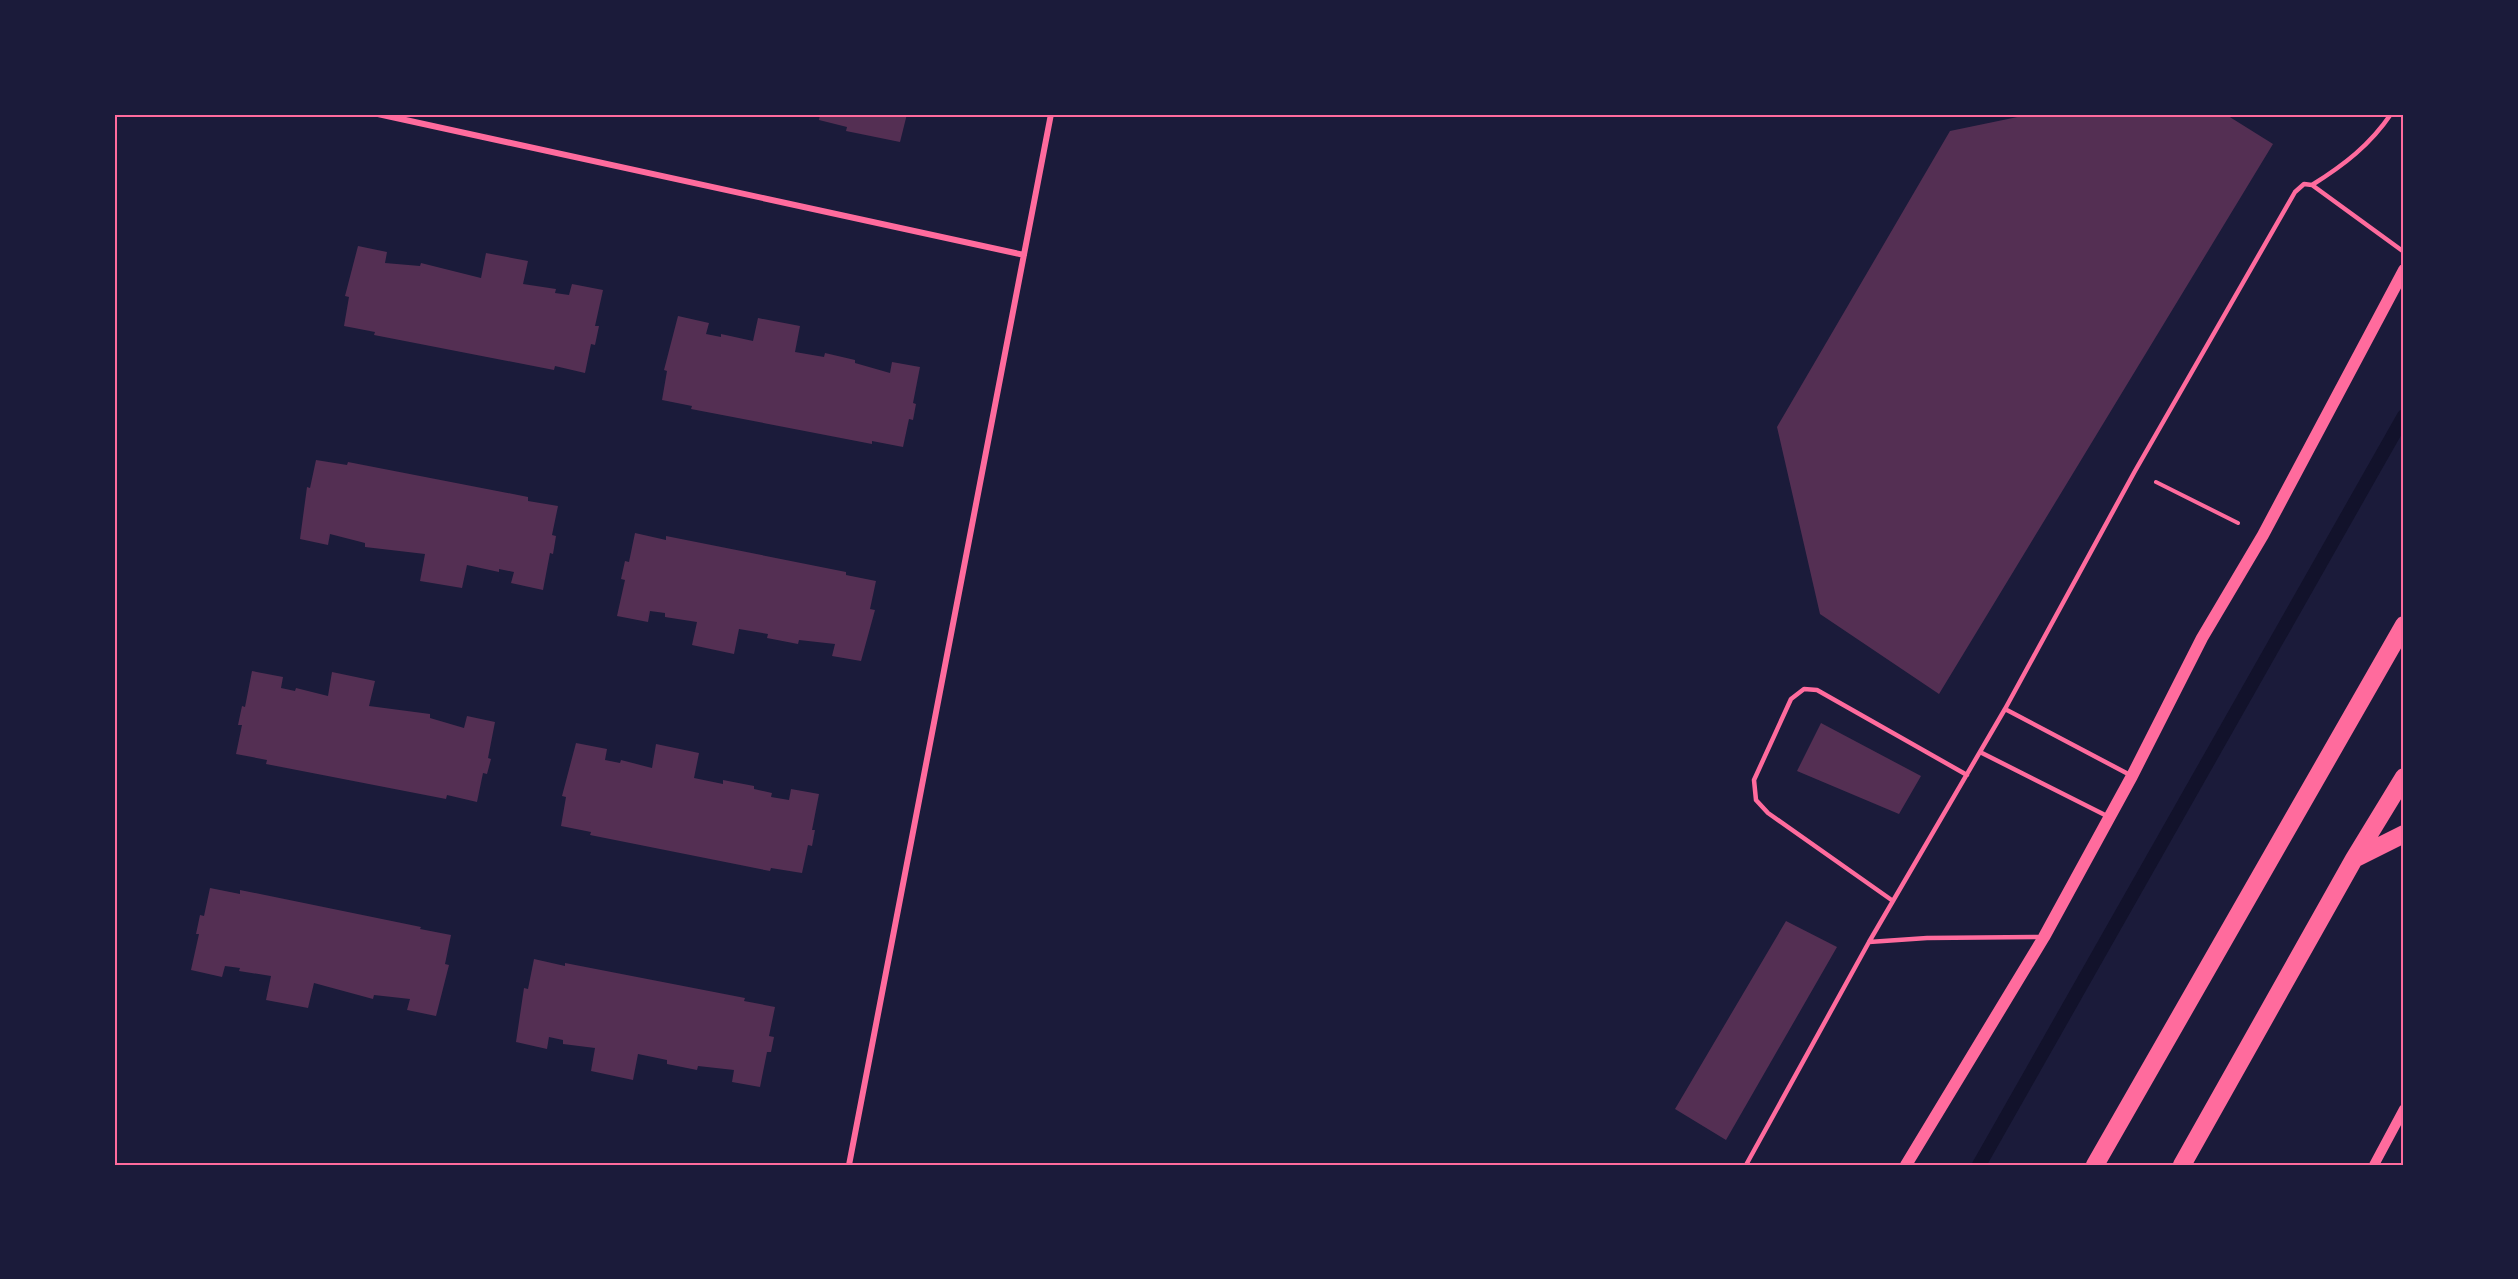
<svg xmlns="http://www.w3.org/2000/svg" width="2518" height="1279" viewBox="0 0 2518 1279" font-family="Helvetica,sans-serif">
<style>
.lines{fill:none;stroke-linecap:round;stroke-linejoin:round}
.stream{stroke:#12122b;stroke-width:14}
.building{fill:#542f53}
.path{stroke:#ff6b9d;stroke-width:4}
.service{stroke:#ff6b9d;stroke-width:4.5}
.minor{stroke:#ff6b9d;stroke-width:6}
.tertiary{stroke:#ff6b9d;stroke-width:10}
.secondary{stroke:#ff6b9d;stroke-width:12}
.motorway{stroke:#ff6b9d;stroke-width:18}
.neatline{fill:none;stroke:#ff6b9d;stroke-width:2}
</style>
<rect width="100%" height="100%" fill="#1b1b3a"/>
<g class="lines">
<path class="stream" d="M1979,1165L2404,416"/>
</g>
<path class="building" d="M820,114H907L900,142L846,131L847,127L819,120Z
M2032,114H2225L2273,144L1939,694L1820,614L1777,427L1950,131Z
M358,246L387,252L385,263L420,266L421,263L481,278L486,253L528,261L523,284L556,289L555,293L569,295L572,284L603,290L595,326H599L595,345L591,344L585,373L555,366L554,370L374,335L375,332L344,326L349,297L345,296Z
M678,316L709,323L706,334L721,337V334L753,341L758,318L800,326L795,352L824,357L825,353L855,360V363L890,373L892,362L920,367L913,403L916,404L913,420L909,419L903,447L872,441V444L691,409L692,406L662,400L667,371L664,370Z
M316,460L347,465L348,462L528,497V501L558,506L552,535L556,536L553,554L550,553L543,590L511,583L514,572L499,569V572L467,565L462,588L420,581L425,554L365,547V543L330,534L328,545L300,539L307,487L310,488Z
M635,533L666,540V536L846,572V575L876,581L870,609L875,610L861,661L832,656L835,644L799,640L798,644L767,638L768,634L739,629L734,654L692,645L697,622L665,617V613L650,611L648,622L617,616L625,580L621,579L625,561L629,562Z
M252,671L283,677L281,688L295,691L296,688L328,696L332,672L375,681L369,706L430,714V718L464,728L467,716L495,722L488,758L491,759L487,774L483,773L477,802L447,795L446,799L266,764L267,760L236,754L242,725H238L242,706L245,707Z
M1821,723L1921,776L1899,814L1797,771Z
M576,743L607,749L605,760L620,763L621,760L652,768L656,744L699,753L694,778L723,784V780L754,786V789L772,793L771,797L789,800L791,789L819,794L812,830H815L812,846L808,845L802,873L771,868L770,871L590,835L591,832L561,826L566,797L562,796Z
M210,888L240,894V890L421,927L420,929L451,935L445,964L449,965L436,1016L407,1010L410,999L374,995L373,999L314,983L308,1008L266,1000L271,976L239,971L240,968L225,966L222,977L191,970L199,934H196L200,915L204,916Z
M1786,921L1837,947L1726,1140L1675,1109Z
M534,959L565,966V963L745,998L744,1001L775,1007L769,1036L774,1037L771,1052H767L760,1087L732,1082L734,1070L698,1066L697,1070L667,1064V1060L638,1054L633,1080L591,1071L595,1048L563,1044V1040L549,1037L547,1049L516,1042L524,988L528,989Z"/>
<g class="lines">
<path class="path" d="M2156,482L2238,523"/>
<path class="service" d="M2312,185C2344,165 2370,145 2391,114
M2005,709L2132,776
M1980,752L2107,816
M1893,901L1768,813L1756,800L1754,780L1791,699L1804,689L1817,690L1967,775
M1869,942L1927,938L2041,937
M1746,1165L1869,942L2005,709L2135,471L2295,192L2304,184L2312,185L2404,252"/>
<path class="minor" d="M378,114L1024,255
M849,1165L1051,114"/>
<path class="tertiary" d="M2374,1165L2404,1109"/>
<path class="secondary" d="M1906,1165L2044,937L2132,776L2202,638L2263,535L2404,270"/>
<path class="motorway" d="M2354,859L2404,834
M2095,1165L2404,625
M2182,1165L2354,859L2404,777"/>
</g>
<rect width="2518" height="1279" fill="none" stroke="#1b1b3a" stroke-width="231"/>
<rect x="116" y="116" width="2286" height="1048" class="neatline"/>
</svg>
